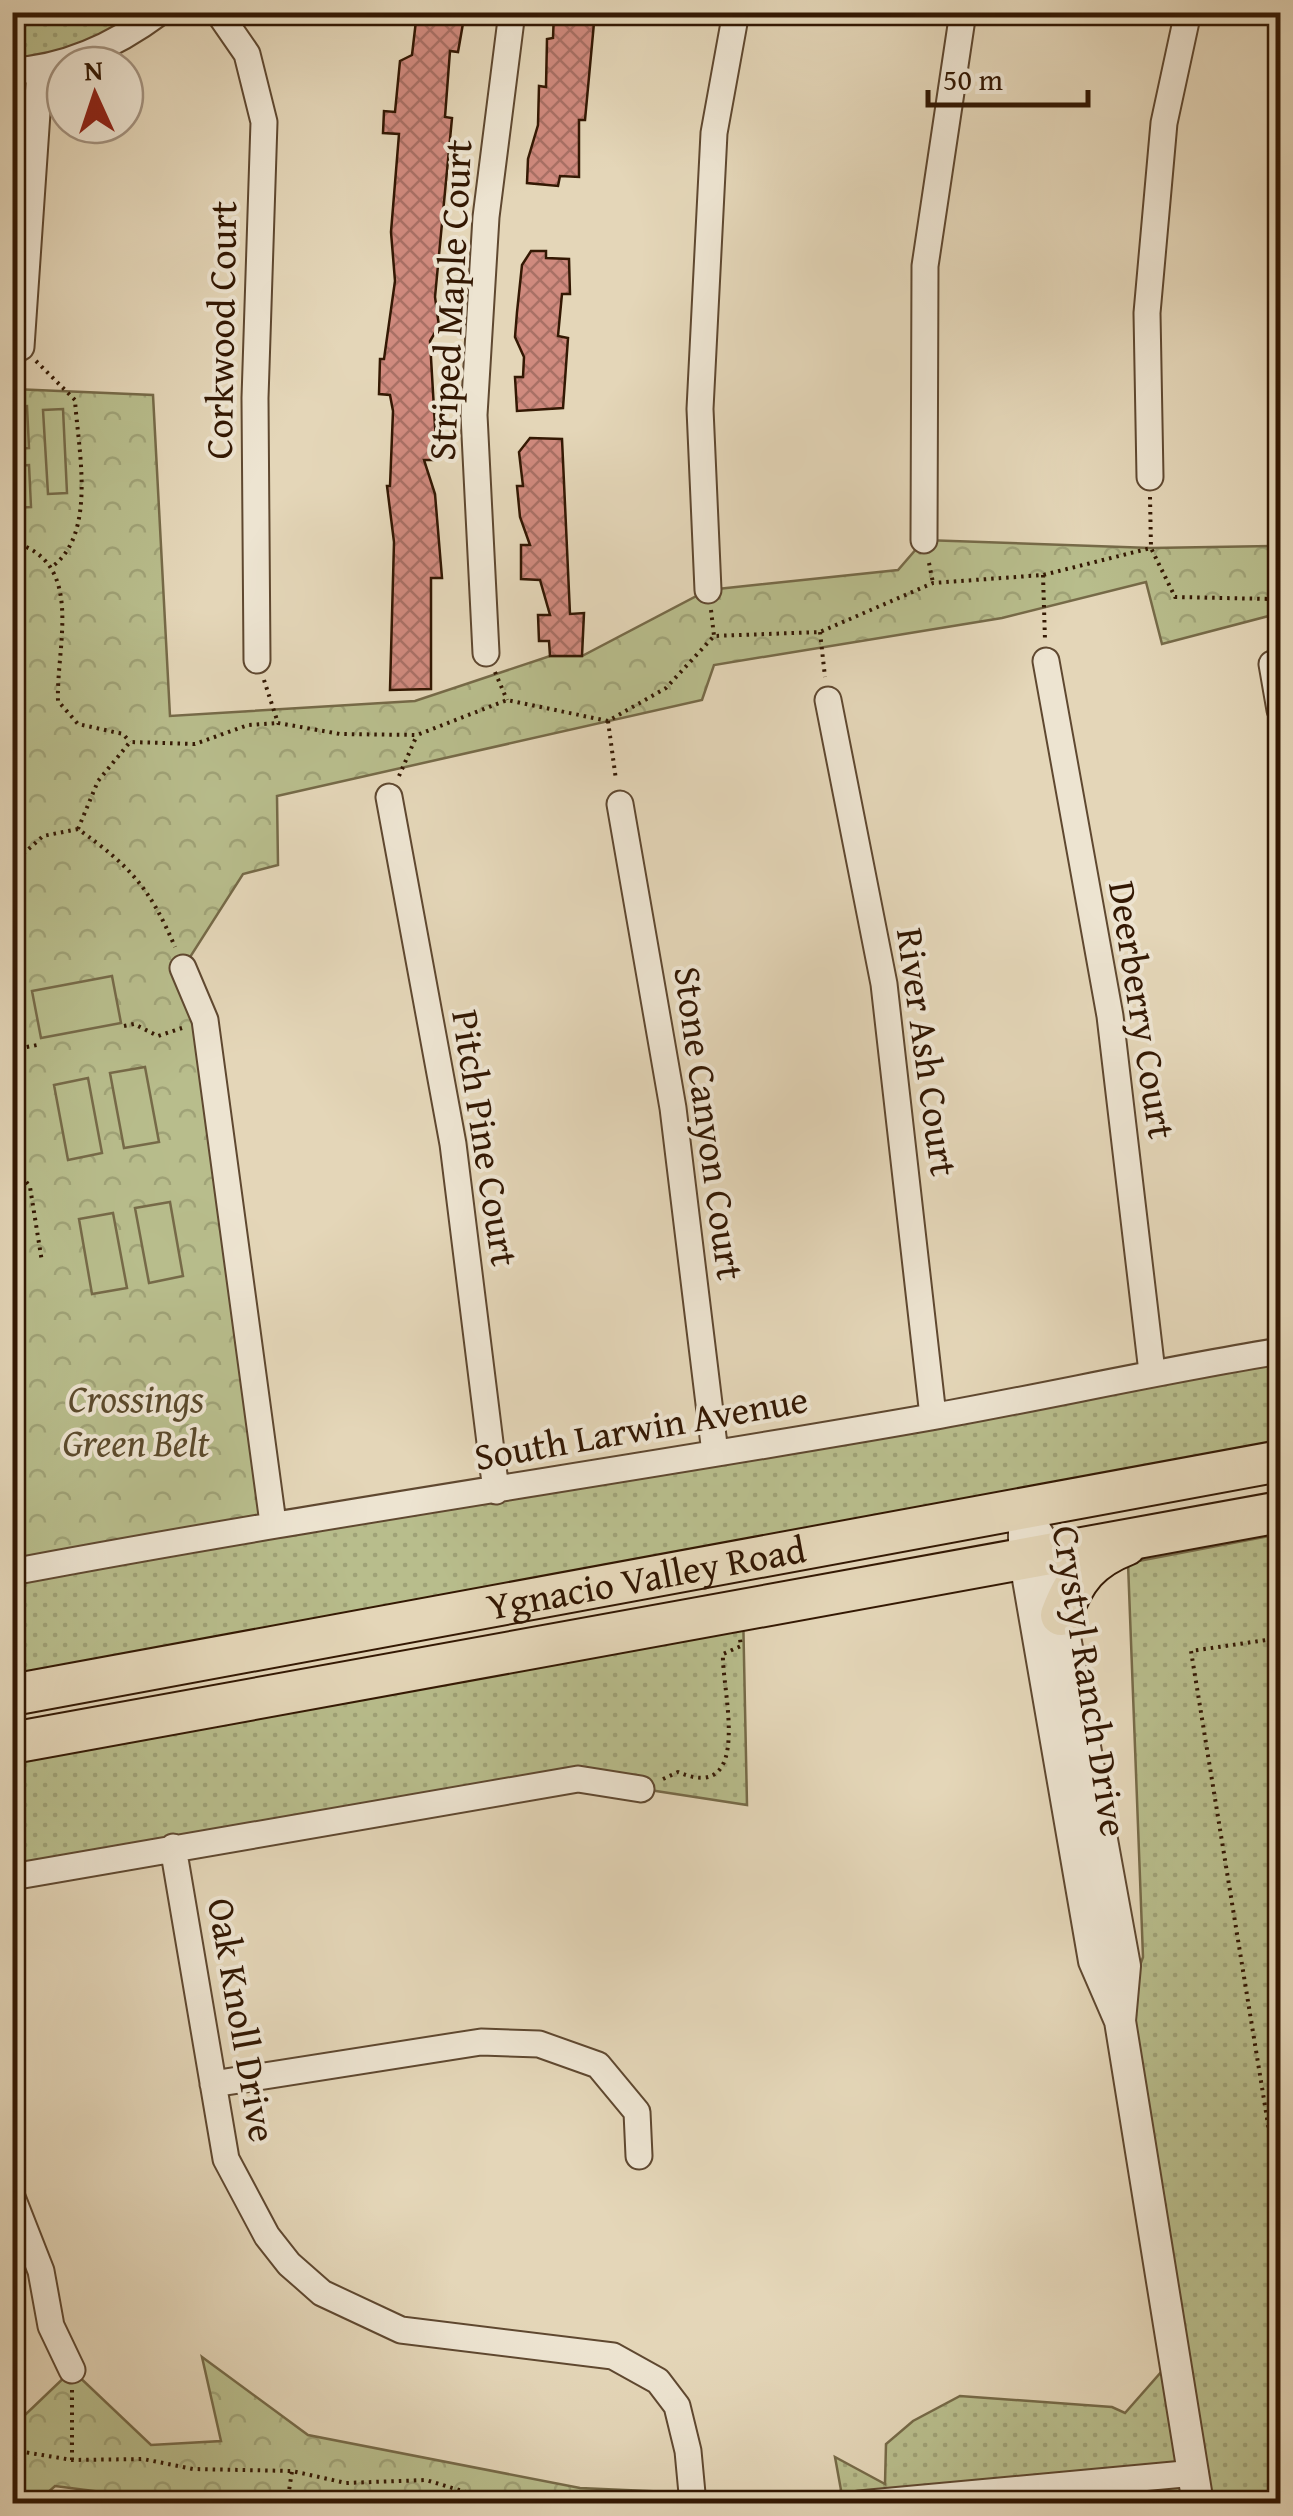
<svg xmlns="http://www.w3.org/2000/svg" width="1293" height="2516" viewBox="0 0 1293 2516" font-family="'Gentium Book Plus',serif">
<style>
.grass{fill:url(#grass-dots);stroke:#766a48;stroke-width:2.5}
.forest{fill:url(#forest-crowns);stroke:#766a48;stroke-width:2.5}
.pitch{fill:#b8bd8c;stroke:#766a48;stroke-width:2.5}
.building{fill:url(#building-cross-hatch);stroke:#331803;stroke-width:2.5}
.lines{fill:none;stroke-linecap:round;stroke-linejoin:round}
.minor-casing{stroke:#5f4830;stroke-width:29}
.tertiary-casing{stroke:#5f4830;stroke-width:34}
.trunk-casing{stroke:#331803;stroke-width:44}
.path{stroke:#331803;stroke-width:4;stroke-dasharray:2.5 5;stroke-linecap:butt}
.minor{stroke:#ede4d1;stroke-width:25}
.tertiary{stroke:#ede4d1;stroke-width:30}
.trunk{stroke:#e4d6b8;stroke-width:40}
.labels{text-anchor:middle;stroke-width:8;stroke-linejoin:round;paint-order:stroke}
.street-label{font-size:38px;fill:#331803;stroke:#ede4d1}
.park-label{font-size:38px;font-style:italic;fill:#5b4a2c;stroke:#ede4d1}
</style>
<defs>
<pattern id="grass-dots" width="8" height="8" patternUnits="userSpaceOnUse" patternTransform="scale(2.5)"><rect width="8" height="8" fill="#b8bd8c"/><path d="M2 2h.1M6 6h.1" fill="none" stroke="#9fa277" stroke-width="1.8" stroke-linecap="round"/></pattern>
<pattern id="forest-crowns" width="20" height="18" patternUnits="userSpaceOnUse" patternTransform="scale(2.5)"><rect width="20" height="18" fill="#b8bd8c"/><path d="M2 6a3 3 0 1 1 6 0M12 15a3 3 0 1 1 6 0" fill="none" stroke="#9fa277"/></pattern>
<pattern id="building-cross-hatch" width="8" height="8" patternUnits="userSpaceOnUse" patternTransform="scale(2.5)"><rect width="8" height="8" fill="#d08a7e"/><path d="M0 0l8 8M0 8l8-8" fill="none" stroke="#a97065"/></pattern>
</defs>
<rect width="100%" height="100%" fill="#e4d6b8"/>
<filter id="stains"><feTurbulence type="fractalNoise" baseFrequency=".002" numOctaves="4"/><feColorMatrix values="0 0 0 0 .2 0 0 0 0 .09 0 0 0 0 .02 0 0 0 .5 -.17"/></filter>
<radialGradient id="worn" r=".72"><stop offset=".6" stop-color="#630" stop-opacity="0"/><stop offset="1" stop-color="#630" stop-opacity=".3"/></radialGradient>
<path class="grass" d="M13,13H160L13,71Z
M1280,1351V1461L13,1695V1572Z
M1280,1534V2503L827,2504L841,2490L835,2457L885,2484L886,2444L913,2421L960,2396L1112,2407L1125,2413L1176,2355L1120,2021L1143,1957L1128,1563Z
M743,1609L747,1805L578,1779L13,1877V1743Z"/>
<path class="forest" d="M13,389L153,395L170,716L415,701L550,656H582L708,590L898,570L924,540L1151,548L1280,546V613L1162,644L1146,582L1002,618L714,665L702,700L277,796L278,865L243,874L183,968L205,1020L273,1523L13,1572Z
M202,2357L308,2435L580,2488L692,2493L693,2503L196,2504L55,2486L36,2503H13L12,2415H25L72,2370L151,2445L221,2441Z"/>
<path class="pitch" d="M27,406L29,448L13,449V407Z
M63,409L67,493L48,494L43,410Z
M29,465L31,507L13,508V466Z
M112,976L121,1023L41,1038L32,991Z
M145,1067L159,1142L124,1148L110,1073Z
M88,1078L102,1153L68,1160L54,1085Z
M170,1202L183,1276L149,1283L135,1208Z
M113,1213L127,1288L92,1294L79,1219Z"/>
<path class="building" d="M417,12H465L458,52L450,51L445,117L452,118L435,297L439,326L430,341L437,460H424L435,494L442,578H431V689L390,690L394,542L387,486H390L393,411L390,395L379,394L380,359H384L395,281L391,232L399,134L383,133L384,111L395,112L400,61L412,55Z
M554,12H595L585,120H579V177L560,176L558,186L527,183L528,159L538,125L539,86L546,87L547,39L553,38Z
M531,251H546V258L569,259L570,294H562L558,336L568,338L563,408L517,411L515,377H523L524,357L515,337L517,312L522,265Z
M530,438L562,439L570,614L584,613L582,656H550L549,641H539L538,615H550L540,580L521,579V545H530L520,517L517,486H523L519,452Z"/>
<g class="lines">
<defs>
<path id="minor" d="M218,12L247,54L264,122L255,398L257,660
M12,71C67,68 117,44 160,12
M21,347L40,69
M1150,477L1147,313L1164,123L1188,12
M924,540L925,266L963,12
M708,590L700,409L714,133L736,12
M486,653L474,415L486,217L512,12
M1046,661L1110,1016L1152,1372
M1272,664L1280,710
M828,700L884,984L933,1416
M389,797L453,1144L496,1491
M620,804L673,1108L715,1453
M183,968L205,1020L273,1523
M12,1572C318,1514 625,1471 931,1417C1048,1396 1163,1370 1280,1351
M173,1847L226,2159L267,2236L289,2264L322,2293L401,2330L613,2356L658,2381L677,2406L688,2451L693,2504
M12,1877L578,1779L641,1789
M213,2084L481,2042L539,2044L598,2065L637,2112L639,2156
M12,2197L41,2271L51,2326L72,2370
M859,2504L1195,2473"/>
<path id="tertiary" d="M1024,1511L1048,1551L1055,1582L1125,1966L1120,2021L1094,1961L1024,1556Z
M1120,2021L1198,2504"/>
<g id="trunk">
<path d="M1061,1615C1075,1578 1090,1559 1126,1545"/>
<path id="s1" d="M12,1695L1280,1461"/>
<path d="M12,1743L1280,1512"/>
</g>
</defs>
<use href="#minor" class="minor-casing"/>
<use href="#tertiary" class="tertiary-casing"/>
<use href="#trunk" class="trunk-casing"/>
<path class="path" d="M36,361L75,400C78,449 97,532 53,566
M1150,497L1151,548
M12,542C86,561 56,645 58,701L78,724L123,734L130,742
M929,563L933,583
M1043,575L1045,640
M1272,599V644
M711,610L714,636
M820,632L825,677
M495,672L507,700
M264,680L278,723L340,734L417,735L507,700L608,721L666,688L714,636L820,632L933,583L1043,575L1151,548L1175,597L1272,599L1280,594
M608,721L616,780
M399,776L417,735
M78,829L98,781L130,742L195,744L248,725L278,723
M12,864L43,836L78,829C130,866 150,888 175,947
M124,1026L134,1024L158,1036L182,1028
M12,1050L37,1045
M12,1074L23,1131L17,1169L30,1187L42,1262
M1280,1638L1191,1651L1280,2198
M663,1779L678,1772C755,1805 721,1687 723,1654L741,1646L740,1639
M72,2390V2460
M12,2450L72,2460L143,2459L193,2469L292,2471L346,2483L426,2480L502,2503L525,2504
M12,2499L19,2450
M287,2504L292,2471"/>
<use href="#minor" class="minor"/>
<use href="#tertiary" class="tertiary"/>
<use href="#trunk" class="trunk"/>
</g>
<g class="labels">
<g class="street-label">
<text transform="translate(450 300) rotate(-87)" y="13">Striped Maple Court</text>
<text transform="translate(221 330) rotate(-89)" y="13">Corkwood Court</text>
<text transform="translate(1142 1010) rotate(81)" y="13">Deerberry Court</text>
<text transform="translate(927 1052) rotate(82)" y="13">River Ash Court</text>
<text transform="translate(709 1123) rotate(82)" y="13">Stone Canyon Court</text>
<text transform="translate(485 1138) rotate(81)" y="13">Pitch Pine Court</text>
<text transform="translate(641 1428) rotate(-10)" y="13">South Larwin Avenue</text>
<text dy="13" stroke="none"><textPath href="#s1" startOffset="645">Ygnacio Valley Road</textPath></text>
<text transform="translate(1090 1681) rotate(81)" y="13">Crystyl Ranch Drive</text>
<text transform="translate(242 2020) rotate(80)" y="13">Oak Knoll Drive</text>
</g>
<g class="park-label">
<text x="136" y="1412">Crossings<tspan x="136" dy="44">Green Belt</tspan></text>
</g>
</g>
<rect width="1293" height="2516" fill="none" stroke="#e4d6b8" stroke-width="50"/>
<rect x="15" y="15" width="1263" height="2486" fill="none" stroke="#331803" stroke-width="5"/>
<rect x="25" y="25" width="1243" height="2466" fill="none" stroke="#331803" stroke-width="2.5"/>
<g transform="translate(95 95) rotate(357)"><circle r="48" fill="#ede4d1" stroke="#a3927f" stroke-width="2.5"/>
<path d="M0-8L18 38L0 25L-18 38Z" fill="#8f2418"/>
<text y="-15" font-size="28" font-weight="bold" text-anchor="middle" fill="#331803">N</text>
</g>
<path d="M928 90v15h160v-15" fill="none" stroke="#331803" stroke-width="5"/>
<text x="943" y="90" font-size="30" fill="#331803" stroke="#ede4d1" stroke-width="8" paint-order="stroke">50 m</text>
<rect width="100%" height="100%" filter="url(#stains)"/>
<rect width="100%" height="100%" fill="url(#worn)"/>
</svg>
